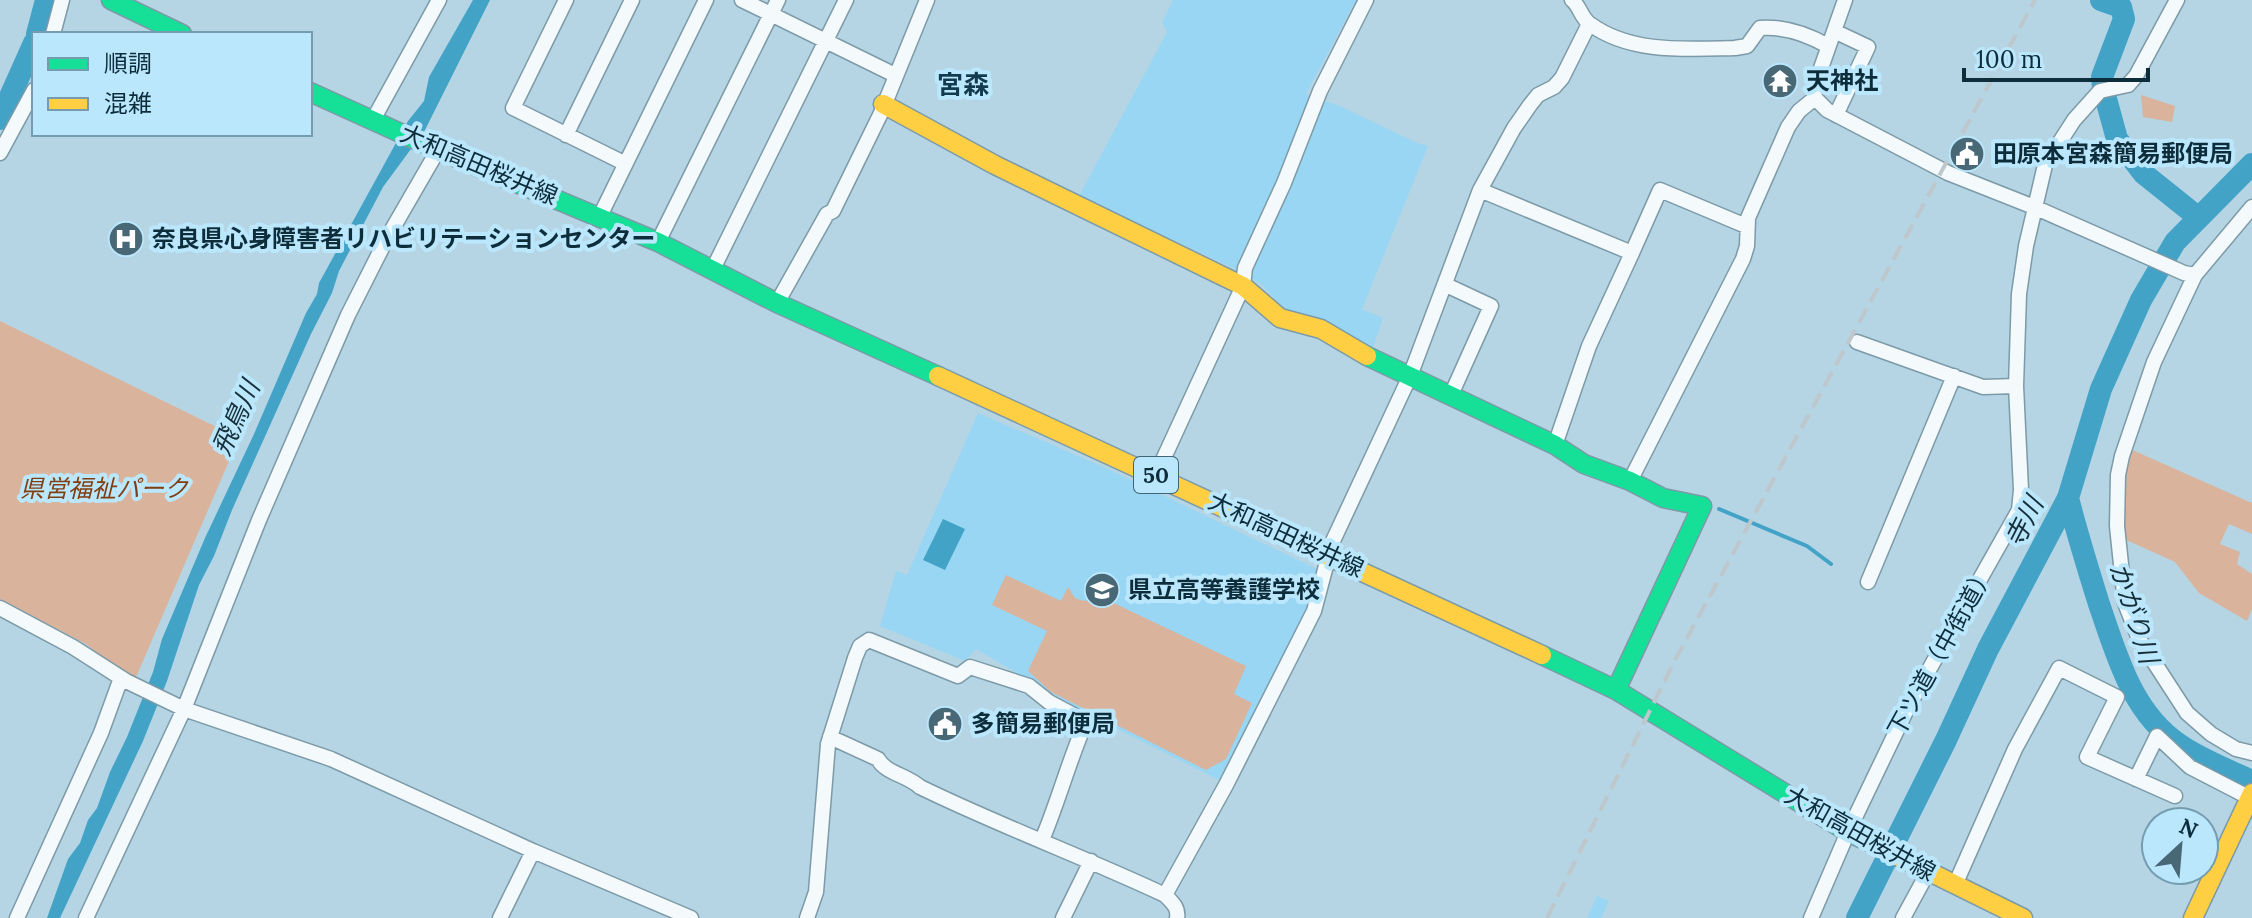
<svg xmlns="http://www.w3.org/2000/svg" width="2252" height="918" viewBox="0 0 2252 918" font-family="Lora,'Noto Sans JP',serif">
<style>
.built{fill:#98d6f3}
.green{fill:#d9b39b}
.water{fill:#42a3c7}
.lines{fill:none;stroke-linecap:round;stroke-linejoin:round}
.stream{stroke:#42a3c7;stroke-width:4}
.river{stroke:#42a3c7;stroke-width:22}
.street-casing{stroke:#7c9aa7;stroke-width:17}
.fast-casing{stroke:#7c9aa7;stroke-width:21}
.slow-casing{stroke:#7c9aa7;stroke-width:21}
.street{stroke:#f4f9fb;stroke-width:14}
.fast{stroke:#16e098;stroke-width:18}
.slow{stroke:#ffcf43;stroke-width:18}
.rail{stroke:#bdc7cc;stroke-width:4;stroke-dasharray:16 8;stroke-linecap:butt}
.labels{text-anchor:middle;stroke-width:8;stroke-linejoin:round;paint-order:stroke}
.shield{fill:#bbe7fd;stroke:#416575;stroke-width:2}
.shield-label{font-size:22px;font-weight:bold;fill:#0d2d3b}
.poi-label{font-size:24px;font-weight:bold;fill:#0d2d3b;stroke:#bbe7fd;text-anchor:start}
.street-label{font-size:24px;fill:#0d2d3b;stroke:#bbe7fd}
.park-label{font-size:24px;font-style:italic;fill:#803e11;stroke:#bbe7fd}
.neighbourhood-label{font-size:26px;font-weight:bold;fill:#133b4d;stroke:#bbe7fd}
.water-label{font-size:26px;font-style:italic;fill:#172f39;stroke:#bbe7fd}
</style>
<rect width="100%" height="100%" fill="#b5d5e5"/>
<path class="built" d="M1173,0H1356L1306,94L1342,107L1417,143L1428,146L1362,309L1383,318L1372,350L1284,308L1262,285L1233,268L1079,196L1167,32L1162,22Z
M978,413L1108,469L1319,570L1308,604L1290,645L1221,781L1082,711L976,649L965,661L880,626L896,571L907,575Z
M1597,896L1609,901L1601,918H1587Z"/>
<path class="green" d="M2141,95L2175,106L2172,122L2143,117Z
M0,321L239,438L134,682L86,644L0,599Z
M2130,449L2252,503V534L2229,524L2220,544L2240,552L2237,564L2252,574V609L2247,621L2199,593L2175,562L2122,538L2125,465Z
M1006,575L1061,601L1068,587L1075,598L1084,601L1101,597L1246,666L1234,694L1252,703L1226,759L1206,770L1051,692L1028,671L1047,631L992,605Z"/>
<path class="water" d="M473,0H490L425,130L383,187L339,271L332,293L311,334L232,510L214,556L199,585L167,681L143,741L60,918H47L68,859L80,843L88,820L97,808L110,772L127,737L153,672L162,639L205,538L254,434L306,313L317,294L319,283L408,121L424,101L429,77Z
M943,519L965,529L945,570L923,560Z"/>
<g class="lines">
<path class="stream" d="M1719,509L1807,546L1831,564"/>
<path class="river" d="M2101,0L2121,7L2124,19L2102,77L2103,88L2117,139L2144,174L2199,218
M37,34L46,0
M0,119L34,43
M2068,498C2077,533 2088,569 2099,604C2117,656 2132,713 2180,745C2202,760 2228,770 2252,781
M1857,918L1946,740L1988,649L2068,498L2101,389L2141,300L2175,242L2252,164"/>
<defs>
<path id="street" d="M566,0L513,108L624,163
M742,0L895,75
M1572,0C1580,6 1581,18 1590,24C1631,54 1687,49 1735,48L1747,46L1760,28C1785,26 1807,34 1828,46
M1845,0L1814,88L1815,98L1827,110L1948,173L2034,207L2184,273L2195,275
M1834,31L1868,47L1836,115
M53,34L62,0
M373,120L439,0
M566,135L632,0
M0,153L34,90
M1480,190L1632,253L1589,346L1555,445
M2252,207L2195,275L2154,362L2122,456L2118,475L2117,526L2125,603L2139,639L2187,713L2211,734L2236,749L2252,753
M600,216L706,0
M658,242L778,0
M1632,253L1660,190L1746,226
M712,271L846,0
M1446,285L1491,306L1451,395
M777,303L827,214L833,211L881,113L927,0
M1857,342L1983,387L2016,386
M1156,475L1243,286L1245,268L1284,183L1320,91L1366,0
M1630,481L1743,259L1747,246L1748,218L1788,127L1799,111L1815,98
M1868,582L1954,376
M0,608L73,647L126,681L184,709L331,759L533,851L691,918
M830,737L878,759C885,773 907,775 920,787C1000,826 1084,857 1165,895C1172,902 1179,908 1177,918
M2136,779L2157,736L2190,767L2252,799
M1955,885L2015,749L2059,668L2117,697L2087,757L2175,796
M1165,895L1226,785L1314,611L1332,543L1410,376L1480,190L1514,128L1530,105L1538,95L1554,87L1562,78L1589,24
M17,918L101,733L121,678
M86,918L184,709L259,520L348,315L386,240L438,150
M500,918L533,851
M807,918L816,892L828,744L855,658L860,646L869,640L958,676L970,667L1029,686L1049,702L1081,719L1084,726C1068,764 1058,802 1042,840
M1063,918L1091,861
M1811,918L1848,832L1908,707L2019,510L2021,490L2016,386L2019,294L2026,246L2045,165L2074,120L2100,91L2128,85L2136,76L2177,0
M1903,918L1928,872"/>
<path id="fast" d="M111,0L182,34
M310,92L438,150L658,242L777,303L938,376
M1367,356L1555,445L1584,464L1630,481L1663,498L1702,506L1616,690
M1542,655L1616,690L1848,832L1871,843"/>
<path id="slow" d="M883,104L995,165L1243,286L1280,318L1321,329L1367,356
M938,376L1542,655
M1871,843L2023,918
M2193,918L2252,793"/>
</defs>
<use href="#street" class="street-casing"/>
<use href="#fast" class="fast-casing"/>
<use href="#slow" class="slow-casing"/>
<use href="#street" class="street"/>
<use href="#fast" class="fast"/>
<use href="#slow" class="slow"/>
<path class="rail" d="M1547,918L1675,660L2035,0"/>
</g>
<defs>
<symbol id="temple-disc" viewBox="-11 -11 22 22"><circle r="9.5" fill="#486876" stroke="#bbe7fd"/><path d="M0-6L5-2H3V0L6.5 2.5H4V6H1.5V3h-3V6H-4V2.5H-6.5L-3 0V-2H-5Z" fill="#fff"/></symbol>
<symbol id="civic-disc" viewBox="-11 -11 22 22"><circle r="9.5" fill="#486876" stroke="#bbe7fd"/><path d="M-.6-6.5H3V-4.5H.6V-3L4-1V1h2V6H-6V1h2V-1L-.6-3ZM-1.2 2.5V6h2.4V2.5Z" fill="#fff"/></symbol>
<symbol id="hospital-disc" viewBox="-11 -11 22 22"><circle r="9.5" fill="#486876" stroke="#bbe7fd"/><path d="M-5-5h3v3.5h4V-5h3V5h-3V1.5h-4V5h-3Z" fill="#fff"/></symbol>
<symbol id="school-disc" viewBox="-11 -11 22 22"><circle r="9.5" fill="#486876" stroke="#bbe7fd"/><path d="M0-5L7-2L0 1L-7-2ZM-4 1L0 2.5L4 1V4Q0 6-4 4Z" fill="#fff"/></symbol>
</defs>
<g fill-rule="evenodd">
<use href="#temple-disc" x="1760" y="61" width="40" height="40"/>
<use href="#civic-disc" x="1947" y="134" width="40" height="40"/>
<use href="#hospital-disc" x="106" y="219" width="40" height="40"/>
<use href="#school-disc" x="1082" y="570" width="40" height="40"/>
<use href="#civic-disc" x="925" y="704" width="40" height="40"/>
</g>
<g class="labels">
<rect class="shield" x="1134" y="457" width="44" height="36" rx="6"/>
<g class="shield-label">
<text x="1156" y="483">50</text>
</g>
<g class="poi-label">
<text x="1806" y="89">天神社</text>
<text x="1993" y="162">田原本宮森簡易郵便局</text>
<text x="152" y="247">奈良県心身障害者リハビリテーションセンター</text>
<text x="1128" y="598">県立高等養護学校</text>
<text x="971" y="732">多簡易郵便局</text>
</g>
<g class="street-label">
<text transform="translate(479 165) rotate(23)" y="8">大和高田桜井線</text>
<text transform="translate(1286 535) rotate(25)" y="8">大和高田桜井線</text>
<text transform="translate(1941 651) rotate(-61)" y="8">下ツ道（中街道）</text>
<text transform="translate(1860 834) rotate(29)" y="8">大和高田桜井線</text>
</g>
<g class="park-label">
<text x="104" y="497">県営福祉パーク</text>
</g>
<g class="neighbourhood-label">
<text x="963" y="94">宮森</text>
</g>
<g class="water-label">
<text transform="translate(236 418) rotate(-66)" y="9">飛鳥川</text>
<text transform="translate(2024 522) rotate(-63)" y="9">寺川</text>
<text transform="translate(2134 613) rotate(72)" y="9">かがり川</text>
</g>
</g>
<rect x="32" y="32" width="280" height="104" fill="#bbe7fd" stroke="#759daf" stroke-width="2"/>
<rect x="48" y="58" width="40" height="12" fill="#16e098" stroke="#759daf" stroke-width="2"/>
<text x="104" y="72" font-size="24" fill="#0d2d3b">順調</text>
<rect x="48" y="98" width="40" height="12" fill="#ffcf43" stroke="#759daf" stroke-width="2"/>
<text x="104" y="112" font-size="24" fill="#0d2d3b">混雑</text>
<g transform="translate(2180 846) rotate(26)"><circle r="38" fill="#bbe7fd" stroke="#759daf" stroke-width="2"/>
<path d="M0-6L14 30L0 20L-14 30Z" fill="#486876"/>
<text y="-12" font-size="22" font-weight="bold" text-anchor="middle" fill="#0d2d3b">N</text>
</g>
<path d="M1964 68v12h184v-12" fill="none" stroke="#0d2d3b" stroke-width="4"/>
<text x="1976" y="68" font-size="24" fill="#0d2d3b" stroke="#bbe7fd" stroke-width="6" paint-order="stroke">100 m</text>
</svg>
